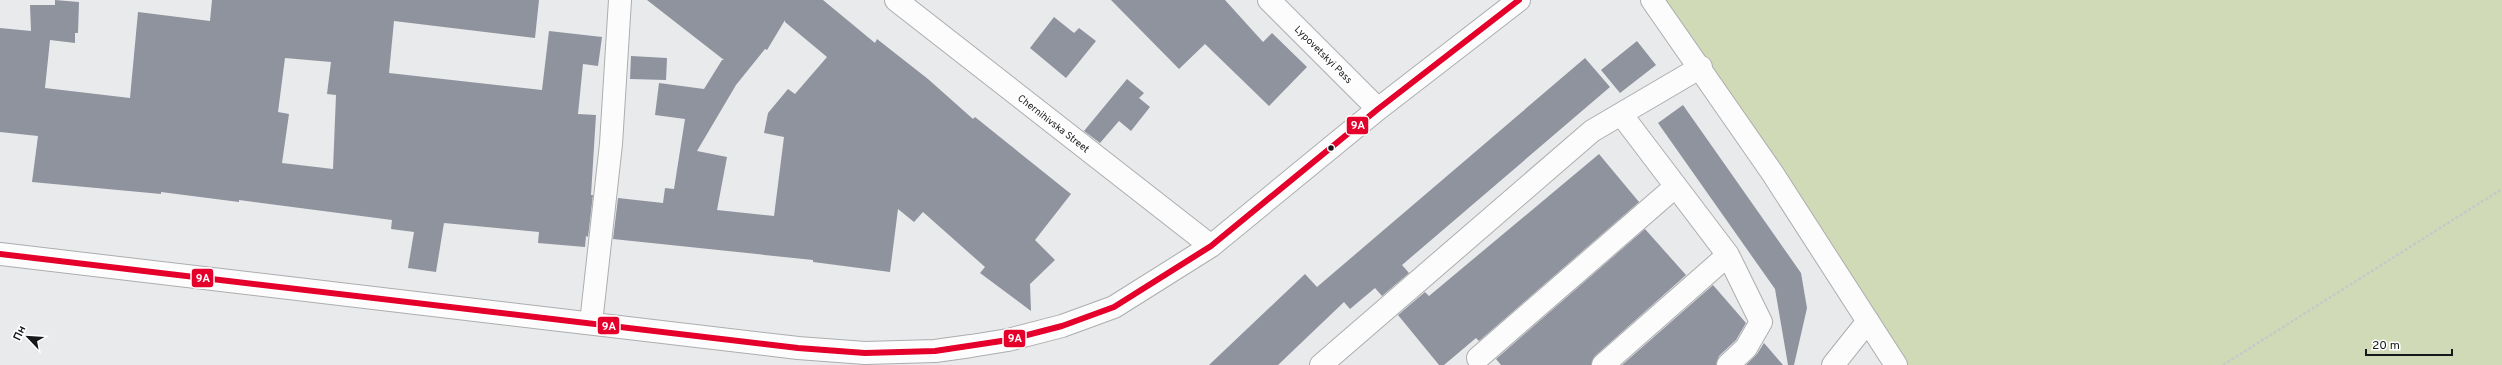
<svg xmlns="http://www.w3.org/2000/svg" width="2502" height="365" viewBox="0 0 2502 365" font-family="Overpass,sans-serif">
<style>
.green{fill:#d1dab7}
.building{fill:#8f939e;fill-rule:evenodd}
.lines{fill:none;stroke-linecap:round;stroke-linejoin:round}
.minor-casing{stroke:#acadae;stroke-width:24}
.path{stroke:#c8c8c8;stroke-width:2.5;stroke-dasharray:3 2;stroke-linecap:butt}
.minor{stroke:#fcfcfc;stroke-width:22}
.bus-1-casing{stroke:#fff;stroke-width:9}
.bus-1{stroke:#e4002b;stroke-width:6}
.bus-dot{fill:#171819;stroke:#fff;stroke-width:1.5}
.labels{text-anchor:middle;stroke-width:4;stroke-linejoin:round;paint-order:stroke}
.street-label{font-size:10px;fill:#171819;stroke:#fff}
.line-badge{stroke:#fff;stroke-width:1.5}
.badge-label{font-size:11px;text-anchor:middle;font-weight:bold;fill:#fff}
</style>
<rect width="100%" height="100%" fill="#e9eaec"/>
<path class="green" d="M1652,0H2502V365H1896Z"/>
<path class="building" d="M55,0L79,2L78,33H75V43L50,40L45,88L130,98L138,12L210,21L212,0H539L535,38L394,21L389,73L542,90L549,31L602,37L598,66L583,64L578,114L596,115L591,195H593L588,237L586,236L585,247L538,243L539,232L444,223L436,272L408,268L414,232L391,229L392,220L239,200V202L161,192V194L32,182L38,136L0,132V28L31,31L30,5H55ZM285,58L331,62L327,94L336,95L333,169L282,163L289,114L278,112Z
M647,0H823L875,43L877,39L928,79L973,119L975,117L1071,194L1035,240L1055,260L1030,284L1031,311L980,273L985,267L923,212L914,222L898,209L890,272L813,262V260L613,239L618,198L663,203L665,188L674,189L685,119L655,115L659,83L704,89L722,60H724ZM785,20V22L827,57L795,94L788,89L768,113L764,133L784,137L774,216L717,210L727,157L697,151L736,85L765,49L767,50Z
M1111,0H1225L1263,42L1272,33L1307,67L1269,106L1205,44L1179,69Z
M1054,17L1074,33L1079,28L1096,41L1066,78L1030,48Z
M1637,41L1656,65L1620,93L1601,70Z
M631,56L667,58L666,80L630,79Z
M1585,58L1610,87L1402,265L1409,273L1382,296L1375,288L1350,309L1344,302L1278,365H1209L1305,274L1317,287Z
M1127,79L1144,93L1139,98L1150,107L1131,131L1119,121L1100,143L1084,131Z
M1683,105L1801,273L1807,308L1794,365H1788L1775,289L1658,123Z
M1599,154L1639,202L1479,341L1476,338L1444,365H1439L1398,315L1425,292L1429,296Z
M1645,229L1686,275L1595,356L1591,365H1501L1496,359Z
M1713,285L1746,323L1736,340L1719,356L1716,365H1622Z
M1764,343L1783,365H1746L1757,354Z"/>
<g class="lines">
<defs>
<path id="minor" d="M896,0L1211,246
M1269,0L1378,109
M1652,0L1773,174L1896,365
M1621,114L1728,255L1761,322L1746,348L1728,365
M0,254L798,348L865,353L935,351L971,346L1008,340L1062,326L1114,307L1211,246L1378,109L1519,0
M591,323L611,144L620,0
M1478,358L1676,186
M1321,365L1592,131L1701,67
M1603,365L1728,255
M1833,365L1868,321"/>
</defs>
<use href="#minor" class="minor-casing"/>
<path class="path" d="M2223,365L2502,189"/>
<use href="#minor" class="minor"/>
<defs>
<path id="bus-1" d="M0,254L798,348L865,353L935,351L1008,340L1062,326L1114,307L1211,246L1378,109L1519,0"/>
</defs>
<use href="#bus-1" class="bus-1-casing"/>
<use href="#bus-1" class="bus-1"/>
</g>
<circle class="bus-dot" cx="1331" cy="148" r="3.5"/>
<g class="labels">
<g class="street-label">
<text transform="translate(1324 54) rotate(45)" y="4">Lypovetskyi Pass</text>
<text transform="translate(1054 123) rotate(38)" y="4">Chernihivska Street</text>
</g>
</g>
<g class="line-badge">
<rect x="1346" y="116" width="23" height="19" rx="4" fill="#e4002b"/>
<rect x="191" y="268" width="23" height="20" rx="4" fill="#e4002b"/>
<rect x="597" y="316" width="23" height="19" rx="4" fill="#e4002b"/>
<rect x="1003" y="329" width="23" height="19" rx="4" fill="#e4002b"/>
</g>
<g class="badge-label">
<text x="1358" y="129">9А</text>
<text x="203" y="282">9А</text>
<text x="609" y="330">9А</text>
<text x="1015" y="342">9А</text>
</g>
<g transform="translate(28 337) rotate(295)" stroke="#ffffff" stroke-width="3" paint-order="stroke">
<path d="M0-3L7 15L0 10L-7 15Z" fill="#171819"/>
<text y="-6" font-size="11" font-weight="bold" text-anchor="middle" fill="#171819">Пн</text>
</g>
<path d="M2366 349v6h86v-6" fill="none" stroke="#171819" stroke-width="2"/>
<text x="2372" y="349" font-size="12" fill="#171819" stroke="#ffffff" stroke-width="3" paint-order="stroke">20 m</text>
</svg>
